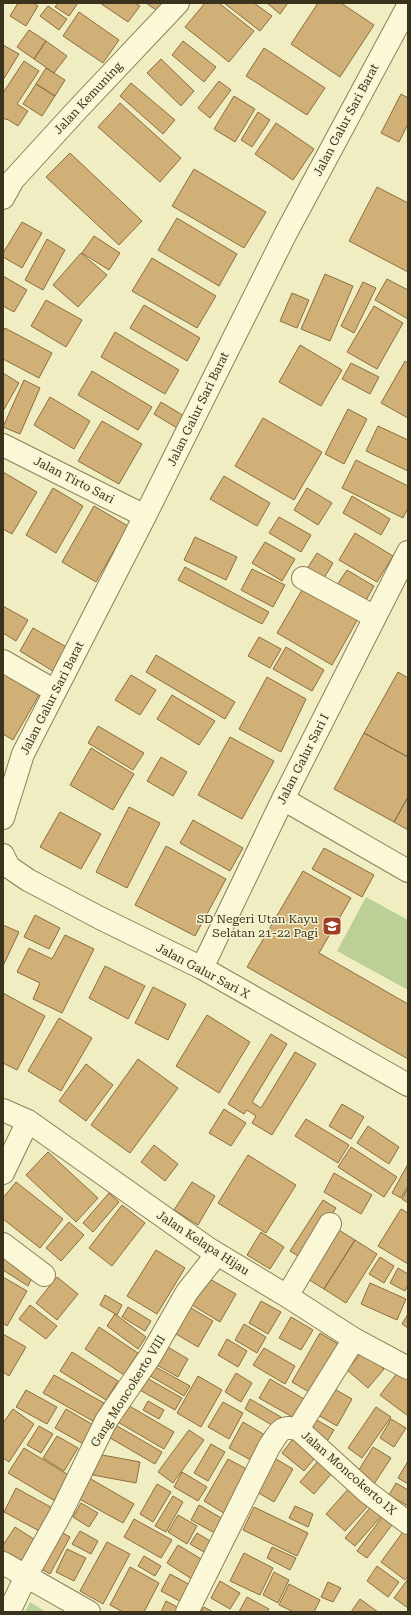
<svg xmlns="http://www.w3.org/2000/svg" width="411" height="1615" viewBox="0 0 411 1615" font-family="'Roboto Serif',serif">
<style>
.green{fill:#bccf96}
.building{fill:#d1b077;stroke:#8c6e3d}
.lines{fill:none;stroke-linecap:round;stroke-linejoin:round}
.minor-casing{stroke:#8c7f58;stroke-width:24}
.minor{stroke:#fbf8d7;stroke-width:22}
.labels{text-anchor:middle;stroke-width:3;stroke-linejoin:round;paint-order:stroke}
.street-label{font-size:12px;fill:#3b321d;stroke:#f7f5d3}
.poi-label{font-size:12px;fill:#3b321d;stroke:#f7f5d3;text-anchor:end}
</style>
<rect width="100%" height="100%" fill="#f0edc3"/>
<path class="green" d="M366,897L408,920V990L337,951Z
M30,1602L46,1612H25Z"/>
<path class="building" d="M18,3H33L38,6L26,26L10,16Z
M58,3H78L69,16L55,7Z
M100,3H135L140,6L128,22Z
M146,3H162L156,10Z
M205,3H219L254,31L229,62L185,27Z
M224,3H254L272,16L260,31Z
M267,3H288L280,14Z
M318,3H341L374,25L340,77L291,44Z
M48,6L67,19L59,30L40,16Z
M79,12L119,40L103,63L63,36Z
M29,30L46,41L34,59L17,47Z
M46,41L67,56L54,73L34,59Z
M183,41L216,67L204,82L172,55Z
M3,45L19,54L3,80Z
M264,48L325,88L307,115L246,76Z
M161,59L194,91L181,106L147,73Z
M24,61L39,71L17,104L28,111L18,126L7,119V120L3,118V93Z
M46,68L65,80L55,96L36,84Z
M219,81L231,90L210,118L198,108Z
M131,83L175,120L163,134L120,96Z
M36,84L55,96L42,116L23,104Z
M401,94L408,98V124L399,142L381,133Z
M234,96L255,109L235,142L214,129Z
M120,103L181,158L160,182L98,127Z
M258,112L270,120L252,147L241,140Z
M276,123L314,149L293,180L255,154Z
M70,153L142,221L119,245L46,177Z
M194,169L266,212L244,248L172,206Z
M377,187L408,203V272L349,241Z
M177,218L237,254L219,286L158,250Z
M22,222L42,233L22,268L3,257V253Z
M94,236L120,253L109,270L82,253Z
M47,239L65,250L43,290L25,280Z
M81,253L107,275L78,307L53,285Z
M152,258L216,296L197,328L132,291Z
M325,274L353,286L330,341L301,329Z
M3,276L27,290L14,312L3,306Z
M387,279L408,290V319L375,300Z
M363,282L376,288L354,333L341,326Z
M292,293L309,300L297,328L280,321Z
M46,300L82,320L66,347L31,326Z
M144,305L200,338L187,361L130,328Z
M374,306L403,323L377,369L347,352Z
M5,328L52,353L39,378L3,359V332Z
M115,332L179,370L165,394L101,357Z
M300,345L342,370L321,406L279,382Z
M405,361L408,363V418L381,403Z
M351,363L379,377L370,394L342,379Z
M92,371L152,407L138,430L78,395Z
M3,373L19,383L3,411Z
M24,380L40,388L20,434L3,427Z
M50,397L90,421L74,449L34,425Z
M161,402L184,416L177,428L154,414Z
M348,409L367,419L344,464L325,454Z
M263,418L322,452L294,500L235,466Z
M102,421L142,444L119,484L78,461Z
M378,426L408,440V471L366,451Z
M356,460L408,486V508L403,518L342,488Z
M3,472L37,492L12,534L3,529Z
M224,476L270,503L257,526L210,499Z
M53,488L83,506L56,553L26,535Z
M307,488L332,503L318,525L294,510Z
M352,496L390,519L381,535L343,513Z
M94,506L128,526L96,582L62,562Z
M279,517L311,535L301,552L269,533Z
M355,533L393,556L377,582L339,560Z
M195,537L237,557L226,580L184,560Z
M265,542L295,559L282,581L252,563Z
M317,553L333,563L321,583L305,572Z
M185,567L269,612L262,624L178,580Z
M252,569L285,585L273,607L241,590Z
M347,570L374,586L365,602L337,585Z
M305,585L359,617L332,665L277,633Z
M3,606L28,620L16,641L3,633Z
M33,628L70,649L56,673L20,651Z
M259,637L281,649L270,668L248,656Z
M286,647L324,670L312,691L273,669Z
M156,655L235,702L225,719L146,672Z
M398,672L408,678V757L364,733Z
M3,674L39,695L13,740L3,734Z
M131,675L156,690L140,715L115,700Z
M267,677L306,699L281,752L239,729Z
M172,695L215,721L199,745L157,719Z
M98,726L144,753L133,770L88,743Z
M364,733L408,757V797L394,822L334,789Z
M230,737L274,761L242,819L198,795Z
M91,748L134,774L113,810L70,785Z
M161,757L187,772L173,796L147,781Z
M408,797V830L394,822Z
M129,807L160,823L127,888L96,872Z
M60,812L101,834L81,869L40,847Z
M193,820L243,848L230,871L180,843Z
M166,846L226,879L195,936L135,905Z
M324,848L374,875L362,897L312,869Z
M303,871L351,898L319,953L408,1004V1059L247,967Z
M35,915L60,928L49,949L24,937Z
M3,925L19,932L3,966Z
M65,935L94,949L62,1013L33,999L40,983L17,972L29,948L52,959Z
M105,966L145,986L128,1019L89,998Z
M153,987L186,1004L168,1040L135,1023Z
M3,993L45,1016L17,1070L3,1063Z
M207,1015L250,1042L219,1093L176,1066Z
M59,1018L92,1038L61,1091L28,1071Z
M271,1034L287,1044L252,1102L261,1108L295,1052L316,1064L272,1135L252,1123L256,1116L247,1110L244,1114L228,1104Z
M138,1059L178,1088L130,1153L91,1125Z
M86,1064L113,1085L86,1121L59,1101Z
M342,1104L364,1117L351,1139L329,1126Z
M224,1109L246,1123L231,1146L209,1133Z
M306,1119L349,1145L338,1163L295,1136Z
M368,1126L399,1147L389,1164L357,1143Z
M154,1145L178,1164L165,1181L141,1162Z
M351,1147L397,1177L384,1197L338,1167Z
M48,1152L98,1198L76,1222L26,1175Z
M248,1155L296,1185L266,1233L218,1203Z
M408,1164V1186L401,1198L392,1193Z
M334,1173L372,1195L361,1214L324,1192Z
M16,1182L63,1219L40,1248L3,1219V1198Z
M192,1182L215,1196L198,1225L174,1210Z
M408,1188V1203L402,1199Z
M109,1193L119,1202L93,1232L83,1223Z
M323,1200L336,1208L303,1259L290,1251Z
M122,1205L145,1223L112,1266L89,1248Z
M401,1209L408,1213V1264L378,1246Z
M69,1222L84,1235L61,1261L46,1248Z
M334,1227L355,1240L324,1289L303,1276Z
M261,1232L284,1247L270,1269L247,1255Z
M355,1240L377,1254L346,1303L324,1289Z
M156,1250L185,1268L157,1314L127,1296Z
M3,1253L34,1273L28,1286L3,1270Z
M380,1257L394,1266L384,1283L369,1274Z
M398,1268L408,1274V1285L405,1291L390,1283Z
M3,1277L27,1291L7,1326L3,1323Z
M57,1277L78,1294L57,1320L36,1303Z
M208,1278L236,1294L220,1322L192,1305Z
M370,1283L406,1299L397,1320L361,1304Z
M105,1295L122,1305L117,1315L100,1305Z
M261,1301L281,1312L268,1334L249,1323Z
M30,1305L57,1326L46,1339L19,1319Z
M186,1305L213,1321L198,1347L171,1331Z
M128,1307L151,1321L145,1331L122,1317Z
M115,1314L146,1337L138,1349L107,1326Z
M408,1314V1328L402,1324Z
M291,1317L313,1330L301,1350L279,1338Z
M244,1324L266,1337L257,1353L235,1340Z
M99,1327L138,1353L124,1375L85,1349Z
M320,1333L343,1347L316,1396L292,1382Z
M3,1334L26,1347L9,1376L3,1372Z
M227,1339L247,1351L238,1367L218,1355Z
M166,1346L188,1359L178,1377L155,1364Z
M264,1348L295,1366L285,1384L253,1365Z
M363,1351L384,1369L368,1388L347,1370Z
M72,1352L118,1381L106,1400L60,1371Z
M152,1365L190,1386L184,1396L147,1374Z
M398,1372L408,1379V1416L380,1395Z
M236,1373L252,1383L241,1402L225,1392Z
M54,1375L104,1403L93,1421L43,1393Z
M198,1376L222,1390L201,1427L177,1413Z
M145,1377L182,1398L175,1410L138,1389Z
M270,1379L306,1400L296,1419L259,1398Z
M333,1388L352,1399L337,1426L318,1415Z
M26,1390L57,1407L47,1424L16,1407Z
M250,1399L281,1417L275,1427L245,1409Z
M148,1401L164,1410L159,1419L143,1410Z
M223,1402L243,1413L229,1439L208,1427Z
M126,1404L174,1432L164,1449L116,1421Z
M376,1407L391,1417L362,1458L348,1448Z
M13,1409L34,1424L9,1462L3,1458V1423Z
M66,1409L95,1426L85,1445L55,1428Z
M315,1419L334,1430L326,1443L307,1432Z
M391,1419L406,1428L394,1447L380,1438Z
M243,1422L270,1438L256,1463L229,1448Z
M112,1423L162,1452L155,1464L105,1435Z
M39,1426L53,1434L41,1453L27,1445Z
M189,1430L204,1440L173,1483L158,1472Z
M296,1435L319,1453L304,1471L282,1453Z
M57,1436L78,1448L64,1471L43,1458Z
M211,1444L225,1452L208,1481L194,1473Z
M373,1447L391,1458L374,1484L357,1473Z
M24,1448L70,1476L55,1501L8,1473Z
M97,1454L140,1462L136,1483L93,1475Z
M228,1459L252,1472L227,1515L204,1501Z
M276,1459L293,1469L274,1502L257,1492Z
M318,1461L332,1473L314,1494L300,1482Z
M408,1461V1484L398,1478Z
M182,1472L207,1487L198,1501L174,1487Z
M84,1475L134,1504L123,1523L72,1495Z
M396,1483L408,1490V1506L389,1495Z
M157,1484L171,1492L153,1522L140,1514Z
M350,1487L369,1505L345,1531L326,1514Z
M16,1488L56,1510L43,1533L4,1512Z
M173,1496L183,1502L166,1532L155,1526Z
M81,1503L98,1513L89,1527L73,1517Z
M373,1504L384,1513L355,1546L345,1538Z
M199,1505L230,1523L222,1537L191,1520Z
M295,1506L313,1514L308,1527L289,1518Z
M254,1507L308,1533L297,1556L243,1530Z
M385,1513L395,1521L367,1558L357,1551Z
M178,1515L197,1526L187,1544L168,1532Z
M134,1519L172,1540L161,1558L124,1537Z
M408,1525V1576L405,1580L381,1562Z
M15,1527L37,1541L23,1564L3,1552V1545Z
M56,1529L70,1537L50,1574L36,1566Z
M80,1531L98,1541L91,1554L72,1544Z
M197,1533L215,1544L209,1555L190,1544Z
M107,1542L130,1554L103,1604L80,1591Z
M178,1545L206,1562L195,1581L167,1563Z
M272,1547L296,1558L290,1570L267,1558Z
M67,1549L86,1558L74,1581L56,1572Z
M244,1553L273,1568L260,1595L230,1581Z
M144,1556L161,1566L155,1576L138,1566Z
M377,1566L399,1582L388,1597L367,1581Z
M130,1567L159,1583L144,1612H123L110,1605Z
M274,1572L289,1580L278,1603L263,1595Z
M170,1574L194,1587L185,1604L161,1591Z
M408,1579V1608L394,1598Z
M220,1581L240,1593L230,1609L211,1598Z
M328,1582L341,1588L333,1602L321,1597Z
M289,1584L320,1600L314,1612H294L279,1605Z
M247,1597L269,1609L267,1612H239Z
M360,1599L378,1612H351Z
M166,1601L181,1609L179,1612H161Z
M204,1607L213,1612H201Z"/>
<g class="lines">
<defs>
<path id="minor" d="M3,198L13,180L76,111L178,3
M3,445L145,516
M303,578L375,617
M3,661L55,691
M283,799L408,871
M3,818L23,754L145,516L285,235L408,6
M3,855L9,867L28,880L100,918L202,968L408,1085
M202,968L283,799L408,552
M3,1110L28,1121L209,1249L287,1296L354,1339L408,1368
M3,1173L28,1121
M3,1244L44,1275
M287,1296L330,1224
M354,1339L298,1429L367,1492L408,1523
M3,1563L89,1612
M9,1612L26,1576L60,1515L106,1421L151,1355L187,1292L217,1254
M187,1612L269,1447C279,1433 279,1425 298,1429"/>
</defs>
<use href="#minor" class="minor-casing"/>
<use href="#minor" class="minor"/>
</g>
<defs>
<symbol id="school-square" viewBox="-11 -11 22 22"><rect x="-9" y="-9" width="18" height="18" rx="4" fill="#9e3f25" stroke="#f7f5d3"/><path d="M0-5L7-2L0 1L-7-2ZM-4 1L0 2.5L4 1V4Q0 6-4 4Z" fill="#fff"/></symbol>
</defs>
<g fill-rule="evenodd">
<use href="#school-square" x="321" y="915" width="22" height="22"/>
</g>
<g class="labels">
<g class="street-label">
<text transform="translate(88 98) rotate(-47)" y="4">Jalan Kemuning</text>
<text transform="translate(346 120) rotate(-62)" y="4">Jalan Galur Sari Barat</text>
<text transform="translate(198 409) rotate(-64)" y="4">Jalan Galur Sari Barat</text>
<text transform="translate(74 480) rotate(27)" y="4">Jalan Tirto Sari</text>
<text transform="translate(52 698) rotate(-63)" y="4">Jalan Galur Sari Barat</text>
<text transform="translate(303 759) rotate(-63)" y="4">Jalan Galur Sari I</text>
<text transform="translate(203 971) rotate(28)" y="4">Jalan Galur Sari X</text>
<text transform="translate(203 1243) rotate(33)" y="4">Jalan Kelapa Hijau</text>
<text transform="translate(128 1391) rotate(-58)" y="4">Gang Moncokerto VIII</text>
<text transform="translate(349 1473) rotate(41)" y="4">Jalan Moncokerto IX</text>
</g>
<g class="poi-label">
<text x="318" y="923">SD Negeri Utan Kayu<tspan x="318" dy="14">Selatan 21-22 Pagi</tspan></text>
</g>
</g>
<rect width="411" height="1615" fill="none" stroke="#3b321d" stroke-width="8"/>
</svg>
